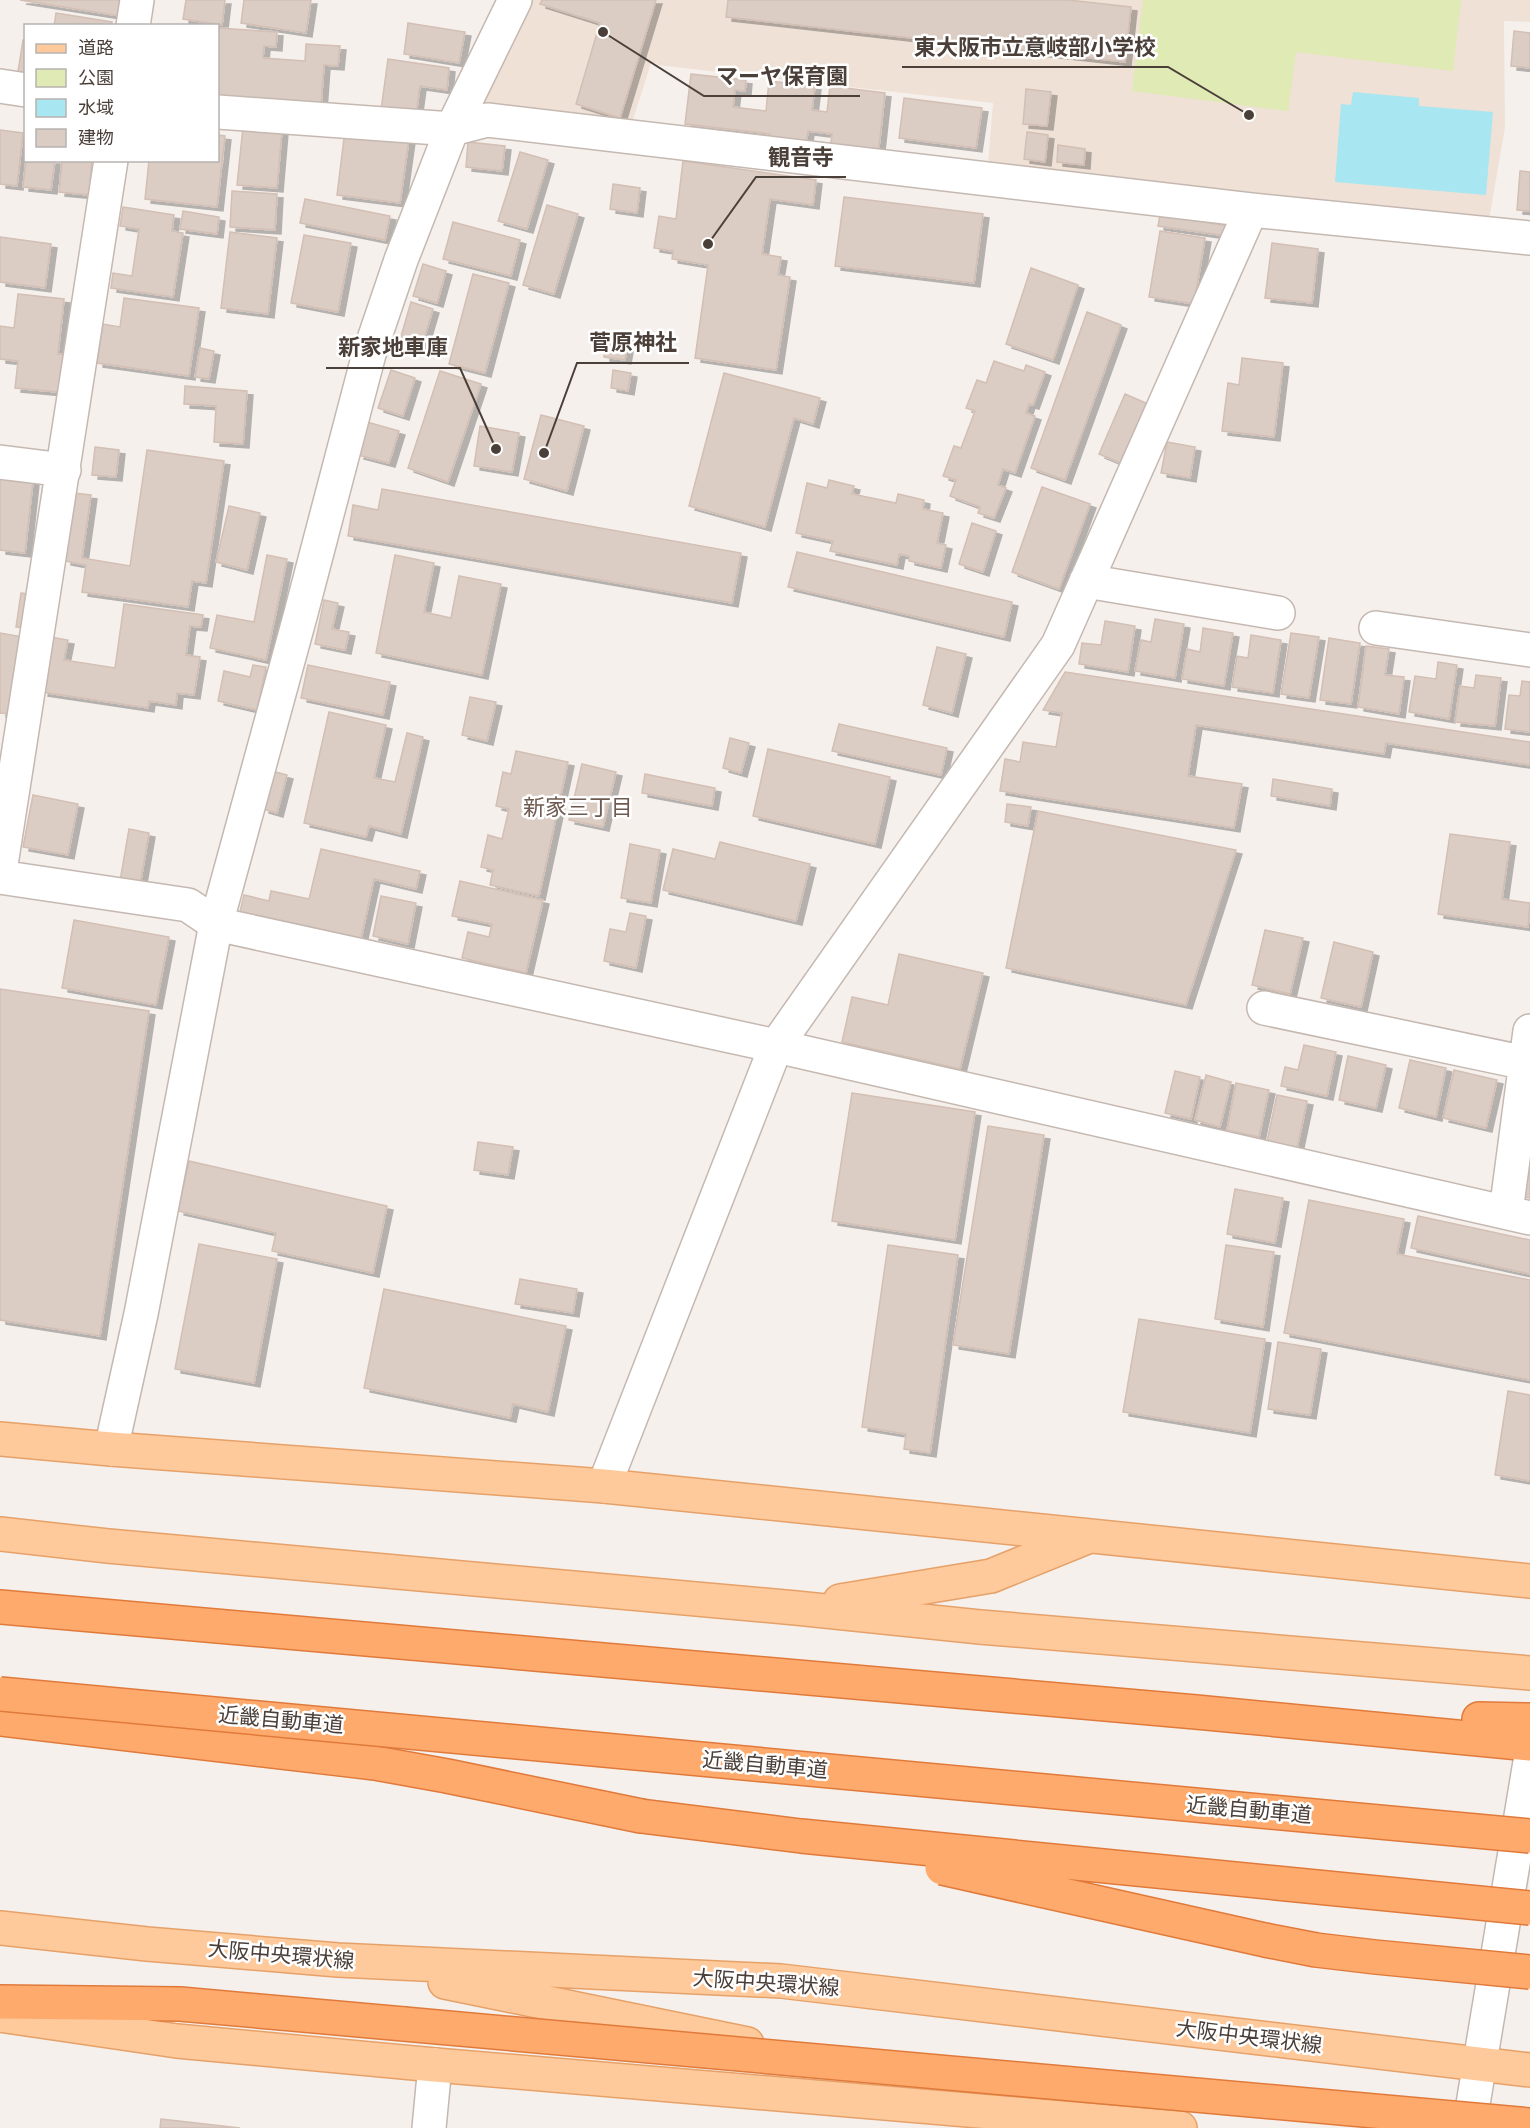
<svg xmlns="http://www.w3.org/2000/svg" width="1530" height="2128" viewBox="0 0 1530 2128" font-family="Mulish,'Noto Sans JP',sans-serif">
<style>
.education{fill:#efe1d5}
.green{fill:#dfeab4}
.water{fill:#a8e6f2}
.building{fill:#dbccc4;stroke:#d3bfb4;stroke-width:1.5;filter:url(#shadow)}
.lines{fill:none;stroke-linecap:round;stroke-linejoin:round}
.minor-casing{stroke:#c5b8b1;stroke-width:36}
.major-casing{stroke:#e6a169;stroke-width:36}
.highway-casing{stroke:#e07a3b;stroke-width:36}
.minor{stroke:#fff;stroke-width:33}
.major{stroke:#ffca9b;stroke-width:33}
.highway{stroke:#ffaa6d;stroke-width:33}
.highway-bridge-casing{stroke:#e07a3b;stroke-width:36;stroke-linecap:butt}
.highway-bridge{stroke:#ffaa6d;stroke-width:33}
.labels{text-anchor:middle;stroke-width:5;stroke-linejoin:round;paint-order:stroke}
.street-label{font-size:21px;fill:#4b3f39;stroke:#fff}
.neighbourhood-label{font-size:22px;fill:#6e5a50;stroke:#fff}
.leader{fill:none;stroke:#4b3f39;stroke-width:2}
.callout-dot{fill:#4b3f39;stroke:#fff;stroke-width:2}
.callout-label{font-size:22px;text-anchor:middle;font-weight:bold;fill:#4b3f39;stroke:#fff;stroke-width:5;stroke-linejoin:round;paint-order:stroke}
</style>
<defs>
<filter id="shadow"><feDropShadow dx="6" dy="4" stdDeviation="0" flood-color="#0004"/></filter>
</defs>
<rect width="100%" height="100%" fill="#f6f0ec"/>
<path class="education" d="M531,0H1530V22L1504,21L1505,127L1489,220L988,164L993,103L657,65V63H651L630,129L481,104Z"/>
<path class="green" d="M1143,0H1461L1453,71L1296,52L1288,111L1132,91Z"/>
<path class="water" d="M1353,92L1419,98V106L1493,112L1486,195L1335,182L1341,104L1351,105Z"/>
<path class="building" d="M20,0H129L126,17Z
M186,0H225L222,25L183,19Z
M244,0H311L306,33L241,23Z
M542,0H656L620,118L576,104L600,23L540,4Z
M728,0H1068L1131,7L1125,62L726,17Z
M56,13L112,22V26H54Z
M408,23L465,32L459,63L404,54Z
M218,28L277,32L276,47L264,46L263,58L305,61L306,44L340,46L338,66L324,65L321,106L218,99Z
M1514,31L1530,33V68L1511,66Z
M23,40H26V79L17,78Z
M388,59L449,68L447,90L420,86L416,115L381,110Z
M691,74L746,80L745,91L735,90L733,107L766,111L769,81L815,86L812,110L827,112L830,86L885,93L878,156L830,151L832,134L808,131L806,145L769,141L770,134L685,124Z
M1026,89L1051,92L1047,126L1023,124Z
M904,98L982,108L976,148L899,138Z
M243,127L282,130L277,188L237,185Z
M0,130L23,133L17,186L0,184Z
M345,130L409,139L400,203L337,195Z
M1027,132L1048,135L1045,162L1024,159Z
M218,135L225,136L217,207L145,199L149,160H218Z
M468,142L505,146L502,171L466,167Z
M1058,145L1085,149L1084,165L1057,162Z
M520,152L548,160L527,229L498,221Z
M26,160H55L51,190L23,187Z
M62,160H92L89,195L59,192Z
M683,161L816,180L813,205L770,199L762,254L781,257L778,275L790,277L776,370L695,358L708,265L672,259L673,251L654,248L659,216L676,219Z
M1520,171L1530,172V211L1517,210Z
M613,184L640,188L637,213L610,209Z
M232,191L277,194L275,230L230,227Z
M844,197L983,214L974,283L835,266Z
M305,199L390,216L385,240L300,223Z
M547,205L578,214L554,294L523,285Z
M123,207L174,215L172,231L183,233L173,297L111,288L113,273L132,276L139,229L120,226Z
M183,211L219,217L217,234L180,229Z
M1160,215L1229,226L1227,236L1158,226Z
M453,222L520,240L511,276L443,259Z
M1160,231L1205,238L1194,304L1149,297Z
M230,232L277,238L268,314L221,308Z
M304,235L351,243L338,312L291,303Z
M0,237L51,244L45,288L0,282Z
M1272,243L1318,249L1312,303L1265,298Z
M423,264L446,271L437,303L413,296Z
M1031,268L1078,285L1053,360L1006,344Z
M473,274L509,283L485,373L449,364Z
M18,294L64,299L58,354L72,355L68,393L15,388L18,361L0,359V326L14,328Z
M124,298L199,308L189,376L97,363L103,324L120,327Z
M411,302L433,309L421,349L399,343Z
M1087,312L1121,325L1065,480L1031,468Z
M606,333L629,336L625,360L604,357Z
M200,348L214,351L209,379L195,377Z
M1242,358L1283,363L1274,437L1222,431L1228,383L1239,385Z
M994,361L1024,371L1026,365L1045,372L1033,405L1029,404L1026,413L1035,416L1015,473L1003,469L998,485L1006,488L994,518L978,513L980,507L950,496L956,480L943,476L954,446L961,448L975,411L966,408L977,380L986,383Z
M391,370L415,378L403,416L378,408Z
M613,370L631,373L628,391L611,388Z
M440,371L481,384L448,482L408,468Z
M724,373L820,398L813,424L794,418L765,527L689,506Z
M185,386L247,391L243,444L214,442L216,406L184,404Z
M1125,394L1148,404L1123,464L1099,454Z
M541,415L584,426L567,491L524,479Z
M367,422L399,431L389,463L358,455Z
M480,426L519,433L512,472L474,466Z
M1167,442L1195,447L1190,478L1161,473Z
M95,447L119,450L116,477L92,475Z
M147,450L224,461L206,583L192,581L188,607L82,592L86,565L65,561L74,493L91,495L82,558L130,566Z
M0,478L33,481L25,553L0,550Z
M829,480L854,486L852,494L896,503L898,494L924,500L923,509L943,513L937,543L946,545L941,568L909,561V556L899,554L897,565L830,551L833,541L796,533L807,483L827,488Z
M1042,487L1090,504L1059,589L1012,572Z
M382,489L741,553L732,603L348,536L353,505L378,510Z
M229,506L260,513L247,570L216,562Z
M972,523L996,531L983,572L959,564Z
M797,552L1012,602L1004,637L788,587Z
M267,555L287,559L266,660L210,648L217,615L254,622Z
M395,555L434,563L424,612L451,618L459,576L501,584L482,675L376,653Z
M21,593L34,595L30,628L16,627Z
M324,600L338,603L332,629L349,632L345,650L315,644Z
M124,604L203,615L201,627L190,626L186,655L200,657L194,695L177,693L176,705L149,701L148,708L42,692L51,637L68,640L64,660L115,668Z
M1155,619L1184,624L1175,678L1135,671L1141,640L1151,642Z
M1105,621L1135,626L1128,672L1079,664L1082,643L1101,645Z
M1203,628L1233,633L1224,686L1182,679L1187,649L1200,652Z
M0,633L23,637L11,714L0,713Z
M1291,633L1319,637L1309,698L1281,694Z
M1251,635L1281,640L1273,693L1232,687L1237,656L1248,658Z
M1329,638L1360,643L1351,704L1320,700Z
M1366,646L1389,649L1385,675L1404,677L1399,714L1358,707Z
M937,647L966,654L952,713L923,705Z
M1438,662L1457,665L1449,719L1409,712L1415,676L1436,679Z
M253,665L266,667L257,710L218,701L224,671L250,677Z
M308,665L390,682L383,715L301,698Z
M1065,672L1530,742V765L1386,743L1384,754L1196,725L1188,776L1242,784L1234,828L1000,791L1005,759L1020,762L1023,742L1056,747L1062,713L1043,710Z
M1476,675L1501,678L1495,726L1455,722L1460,686L1474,688Z
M1522,681L1530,682V732L1505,729L1509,695L1520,696Z
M470,697L496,702L487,741L462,735Z
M329,712L386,725L374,778L395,782L407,733L423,737L401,834L369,826L366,837L304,823Z
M839,724L947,748L941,775L832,751Z
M730,738L749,743L741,773L723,768Z
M768,749L890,777L875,844L753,816Z
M516,751L568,762L539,896L490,885L493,870L481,867L488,835L502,839L509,809L496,806L503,772L511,774Z
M582,764L616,772L603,827L569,820Z
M272,771L287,775L277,813L263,809Z
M645,774L715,788L712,806L642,793Z
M1273,779L1332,789L1330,806L1271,796Z
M33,795L78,804L68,855L23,847Z
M1007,804L1031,807L1028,826L1005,822Z
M1038,811L1236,850L1186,1005L1006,968Z
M129,829L149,833L140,885L120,881Z
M1450,834L1510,842L1502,899L1530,903L1528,927L1438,914Z
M720,842L810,864L796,921L663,890L673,849L715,859Z
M630,844L660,850L651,903L621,898Z
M321,849L420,871L416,889L374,879L361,939L240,912L244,895L269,901L271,891L309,899Z
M460,881L543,900L526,973L462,958L468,932L489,937L492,924L452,916Z
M381,896L416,903L408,944L373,936Z
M630,913L646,916L636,968L604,961L610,929L626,932Z
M74,920L169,937L156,1005L62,988Z
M1265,930L1303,938L1290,994L1252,985Z
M1334,942L1373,952L1361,1007L1321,998Z
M899,954L983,973L960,1069L842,1042L852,997L888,1005Z
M0,989L149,1011L100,1336L0,1320Z
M1304,1045L1336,1052L1327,1096L1281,1086L1285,1067L1298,1070Z
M1348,1056L1386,1065L1376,1108L1339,1100Z
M1410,1060L1446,1068L1436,1117L1399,1108Z
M1454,1070L1497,1080L1486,1128L1443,1118Z
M1175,1071L1200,1077L1191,1119L1165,1113Z
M1206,1075L1231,1082L1220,1127L1195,1120Z
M1236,1083L1269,1090L1259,1137L1227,1130Z
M852,1093L975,1112L955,1240L832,1221Z
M1277,1095L1307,1101L1296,1153L1266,1146Z
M988,1126L1044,1135L1009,1354L953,1345Z
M478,1142L513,1147L508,1175L474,1170Z
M1530,1153V1198L1524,1197Z
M189,1161L387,1206L373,1273L272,1251L276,1233L178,1211Z
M1235,1189L1283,1198L1275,1243L1227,1234Z
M1309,1200L1404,1219L1397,1254L1530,1280V1380L1284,1333Z
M1418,1216L1530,1240V1274L1411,1248Z
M199,1244L277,1259L254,1383L175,1369Z
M888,1245L958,1255L930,1453L904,1449L906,1434L862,1427Z
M1226,1245L1274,1252L1263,1327L1215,1319Z
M520,1279L577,1289L573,1313L515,1304Z
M384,1289L566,1326L548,1412L513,1404L510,1418L364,1388Z
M1139,1319L1265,1339L1250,1433L1123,1412Z
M1278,1342L1321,1349L1310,1415L1268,1409Z
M1508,1391L1530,1395V1481L1495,1475Z
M161,2119L240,2128H160Z"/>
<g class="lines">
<defs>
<path id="minor" d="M133,26L137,0
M0,86L26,90
M218,112L452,129L487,120L1251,210L1530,238
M0,462L64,470
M1086,581L1278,613
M1376,628L1530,650
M0,871L111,160
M0,877L188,905L216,924L776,1046L1530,1218
M1264,1008L1526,1063
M1506,1212L1530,1031
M111,1449L141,1314L216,924L301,613L369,354L401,260L452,129L515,0
M604,1486L776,1046L1058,645L1251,210
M429,2128L435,2065
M1469,2128L1530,1762"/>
<path id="major" d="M0,1439L111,1449L604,1486L1530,1581
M0,1534L108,1546L796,1608L980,1627L1530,1673
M840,1601L991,1576L1087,1537
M0,1928L147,1944L338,1960L781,1981L1530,2070
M445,1982L747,2044
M0,2015L177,2041L435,2065L1180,2128"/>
<path id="highway" d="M0,1607L1196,1712L1530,1744
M0,1719L375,1763L447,1776L641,1816
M1479,1719L1530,1720
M0,2002L180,2004L404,2024"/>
</defs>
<use href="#minor" class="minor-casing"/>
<use href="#major" class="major-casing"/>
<use href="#highway" class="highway-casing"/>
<use href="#minor" class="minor"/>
<use href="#major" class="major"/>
<use href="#highway" class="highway"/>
<defs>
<path id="highway-bridge" d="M0,1694L1530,1836
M641,1816L801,1836L1530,1908
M942,1868L1265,1940L1316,1950L1375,1957L1530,1972
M404,2024L1530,2125"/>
</defs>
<use href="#highway-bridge" class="highway-bridge-casing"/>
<use href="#highway-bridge" class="highway-bridge"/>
</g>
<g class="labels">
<g class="street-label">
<text transform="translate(281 1720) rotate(5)" y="7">近畿自動車道</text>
<text transform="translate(765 1765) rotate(5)" y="7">近畿自動車道</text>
<text transform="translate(1249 1810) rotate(5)" y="7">近畿自動車道</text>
<text transform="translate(281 1955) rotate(5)" y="7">大阪中央環状線</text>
<text transform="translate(766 1983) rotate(4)" y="7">大阪中央環状線</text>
<text transform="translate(1249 2037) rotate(7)" y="7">大阪中央環状線</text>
</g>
<g class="neighbourhood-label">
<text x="578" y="815">新家三丁目</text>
</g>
</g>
<path class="leader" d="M1249 115L1168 67H902M603 32L704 96H860M708 244L756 177H846M544 453L577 363H689M496 449L460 368H326"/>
<g class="callout-dot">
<circle cx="1249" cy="115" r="6"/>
<circle cx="603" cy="32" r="6"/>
<circle cx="708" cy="244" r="6"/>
<circle cx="544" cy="453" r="6"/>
<circle cx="496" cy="449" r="6"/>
</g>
<g class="callout-label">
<text x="1035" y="55">東大阪市立意岐部小学校</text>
<text x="782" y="84">マーヤ保育園</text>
<text x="801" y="165">観音寺</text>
<text x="633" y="350">菅原神社</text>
<text x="393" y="355">新家地車庫</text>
</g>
<rect x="24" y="24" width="195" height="138" fill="#ffffff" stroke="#b7b2b0" stroke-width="1.5"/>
<rect x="36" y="44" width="30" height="9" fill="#ffca9b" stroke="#b7b2b0" stroke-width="1.5"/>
<text x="78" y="54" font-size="18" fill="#4b3f39">道路</text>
<rect x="36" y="69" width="30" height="18" fill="#dfeab4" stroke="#b7b2b0" stroke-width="1.5"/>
<text x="78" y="84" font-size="18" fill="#4b3f39">公園</text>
<rect x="36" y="99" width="30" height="18" fill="#a8e6f2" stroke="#b7b2b0" stroke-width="1.5"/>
<text x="78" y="114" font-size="18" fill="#4b3f39">水域</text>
<rect x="36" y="129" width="30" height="18" fill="#dbccc4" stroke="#b7b2b0" stroke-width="1.5"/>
<text x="78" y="144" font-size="18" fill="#4b3f39">建物</text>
</svg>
